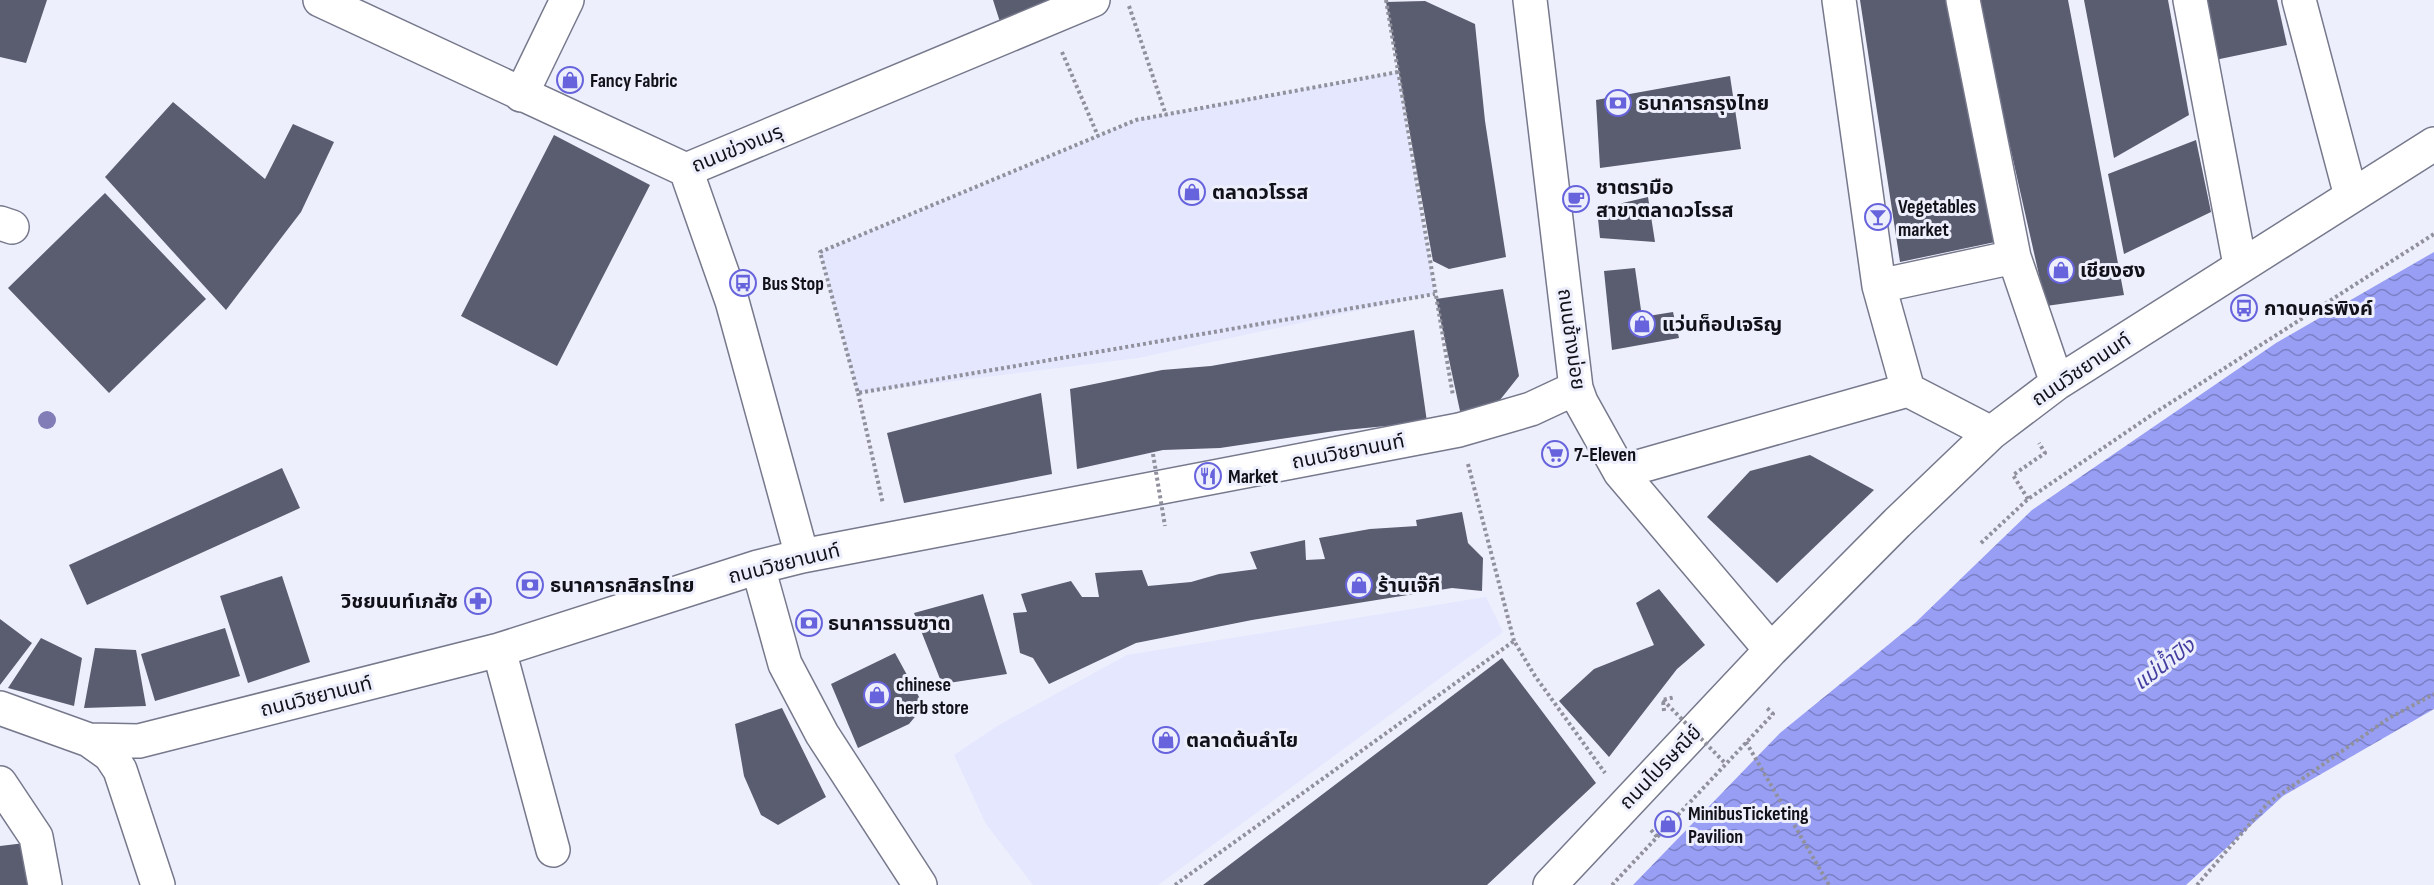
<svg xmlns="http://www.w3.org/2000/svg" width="2434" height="885" viewBox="0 0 2434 885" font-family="'Sofia Sans Condensed','Noto Sans Thai',sans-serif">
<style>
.built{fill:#e4e7fe}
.water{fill:url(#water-waves)}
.building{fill:#5a5c6f}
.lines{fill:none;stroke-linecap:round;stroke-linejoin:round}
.minor-casing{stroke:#76788c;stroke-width:36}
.path{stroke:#90919c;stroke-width:4;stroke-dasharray:3 3;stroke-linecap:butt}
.minor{stroke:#fff;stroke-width:33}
.path-bridge{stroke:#90919c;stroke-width:4;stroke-dasharray:3 3;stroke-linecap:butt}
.tree{fill:#827cb7}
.labels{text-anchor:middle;stroke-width:6;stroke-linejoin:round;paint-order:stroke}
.poi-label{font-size:20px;font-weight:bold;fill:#111119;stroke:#edeffc;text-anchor:start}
.street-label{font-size:20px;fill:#111119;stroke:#edeffc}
.water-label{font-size:21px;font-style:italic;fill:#433ea0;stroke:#edeffc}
</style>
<defs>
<pattern id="water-waves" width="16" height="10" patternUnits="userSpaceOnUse" patternTransform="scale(1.5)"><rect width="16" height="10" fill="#989ef4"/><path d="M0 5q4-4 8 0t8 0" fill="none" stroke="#7b7fc5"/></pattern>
</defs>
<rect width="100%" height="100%" fill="#edeffc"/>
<path class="built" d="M1398,72L1435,294L1138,358L858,393L820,252L1136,120Z
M1486,597L1503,632L1158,885H1033L986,824L954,755L999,725L1127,655Z"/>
<path class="water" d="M2434,252V709L2283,796L2186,885H1633L1780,733L1915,623L2032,510L2276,343Z"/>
<path class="building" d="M0,0H47L26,63L0,57Z
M993,0H1057L1000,22Z
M1860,0H1953L2000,241L1900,262Z
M1977,0H2068L2124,295L2046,306Z
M2084,0H2168L2189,115L2114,158Z
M2202,0H2277L2287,45L2215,60Z
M1425,1L1475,24L1485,121L1506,257L1449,269L1433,261L1386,2Z
M1730,76L1741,149L1600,168L1596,100Z
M173,102L265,179L293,124L334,142L301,212L226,310L105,177Z
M554,135L650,185L557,366L461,316Z
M2196,140L2211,212L2124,254L2108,174Z
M105,193L206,299L109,393L8,288Z
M1648,197L1655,242L1600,238L1597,209Z
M1635,268L1642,317L1673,312L1679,338L1612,350L1604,271Z
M1503,289L1519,376L1492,410L1460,411L1436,299Z
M1414,330L1427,422L1335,431L1220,448L1163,450L1077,469L1070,389L1162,370L1211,366Z
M1041,393L1052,474L904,503L887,433Z
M1810,455L1874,490L1777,583L1707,517L1750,471Z
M282,468L300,508L87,605L69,565Z
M1462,512L1468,543L1483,558L1482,591L1452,588L1252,620L1136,643L1049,684L1033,658L1020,653L1013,613L1027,612L1021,594L1071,581L1082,597H1099L1095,573L1124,571L1142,570L1148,586L1191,582L1219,574L1257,569L1250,552L1305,540L1306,560L1325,559L1319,538L1370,529L1417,526L1416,520Z
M282,576L310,662L248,683L220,596Z
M1659,589L1705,645L1677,669L1609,757L1559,701L1594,669L1654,645L1636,603Z
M983,594L1007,674L942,684L914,613Z
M0,619L32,643L0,685Z
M225,628L240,676L155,701L141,654Z
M41,638L82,658L74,706L8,688Z
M95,648L136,650L146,706L84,708Z
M895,653L924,706L909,724L858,748L831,684Z
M1502,658L1596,783L1487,885H1203Z
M782,708L826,797L778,825L761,815L744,776L735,724Z
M25,843L29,885H0V846Z"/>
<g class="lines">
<defs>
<path id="minor" d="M320,0L686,170L1093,0
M1530,0L1576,388L1581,402L1620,472L1771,650
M1839,0L1879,286L1908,390
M1963,0L2014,257L2057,383
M2190,0L2240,265
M2299,0L2351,196
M521,95L567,0
M686,170L732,301L802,556
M0,223L12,227
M1879,286L2014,257
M1620,472L1908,390L1991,433
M758,567L785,664L822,734L920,885
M499,650L553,850
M0,708L89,740L139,741L499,650L758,567L802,556L1459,430L1531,409L1576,388
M89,740L110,755L120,770L158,885
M0,783L36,837L45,885
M1550,885L1771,650L1897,523L1991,433L2057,383L2434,144"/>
</defs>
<use href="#minor" class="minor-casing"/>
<path class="path" d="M1386,0L1453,396
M1129,6L1166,115
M1062,52L1098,136
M1398,72L1136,120L820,252L858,393L1435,294
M858,393L883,504
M1468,464L1514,641
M2028,499L2013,475L2045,453L2039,443
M1981,543L2028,499L2153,414L2434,234
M1664,711L1663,700L1675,697
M1746,742L1829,885
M1651,830L1658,838
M1175,885L1514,641L1535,676L1605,773
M1612,885L1773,714L1767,708
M2197,885L2268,803L2389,718L2434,694"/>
<use href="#minor" class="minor"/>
<path class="path-bridge" d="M1153,454L1165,526
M1663,700L1726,764"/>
</g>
<circle class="tree" cx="47" cy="420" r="9"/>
<defs>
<symbol id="shop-ring" viewBox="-11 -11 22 22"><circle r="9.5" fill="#edeffc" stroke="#6663dc" stroke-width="1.5"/><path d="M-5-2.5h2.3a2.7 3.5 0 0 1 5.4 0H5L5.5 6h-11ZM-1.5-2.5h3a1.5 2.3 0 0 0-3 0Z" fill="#6663dc"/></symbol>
<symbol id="bank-ring" viewBox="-11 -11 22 22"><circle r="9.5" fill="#edeffc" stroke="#6663dc" stroke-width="1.5"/><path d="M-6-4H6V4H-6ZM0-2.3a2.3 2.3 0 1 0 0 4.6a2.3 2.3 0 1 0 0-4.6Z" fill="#6663dc"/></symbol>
<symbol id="cafe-ring" viewBox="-11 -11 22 22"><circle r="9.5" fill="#edeffc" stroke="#6663dc" stroke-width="1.5"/><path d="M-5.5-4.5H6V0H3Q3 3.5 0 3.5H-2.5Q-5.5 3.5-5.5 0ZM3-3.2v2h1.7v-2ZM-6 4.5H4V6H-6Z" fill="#6663dc"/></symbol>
<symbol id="bar-ring" viewBox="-11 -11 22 22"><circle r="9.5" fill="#edeffc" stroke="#6663dc" stroke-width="1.5"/><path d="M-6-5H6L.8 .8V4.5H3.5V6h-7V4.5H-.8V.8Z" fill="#6663dc"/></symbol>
<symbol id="bus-ring" viewBox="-11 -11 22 22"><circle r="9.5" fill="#edeffc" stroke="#6663dc" stroke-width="1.5"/><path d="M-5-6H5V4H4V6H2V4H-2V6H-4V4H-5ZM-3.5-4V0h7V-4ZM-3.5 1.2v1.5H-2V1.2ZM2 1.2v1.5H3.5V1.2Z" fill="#6663dc"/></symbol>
<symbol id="supermarket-ring" viewBox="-11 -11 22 22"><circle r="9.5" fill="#edeffc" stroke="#6663dc" stroke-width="1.5"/><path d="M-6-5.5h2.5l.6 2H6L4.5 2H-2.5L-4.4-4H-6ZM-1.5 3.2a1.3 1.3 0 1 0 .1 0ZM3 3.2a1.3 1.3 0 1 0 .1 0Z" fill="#6663dc"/></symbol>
<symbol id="restaurant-ring" viewBox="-11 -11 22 22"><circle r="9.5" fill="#edeffc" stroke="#6663dc" stroke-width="1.5"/><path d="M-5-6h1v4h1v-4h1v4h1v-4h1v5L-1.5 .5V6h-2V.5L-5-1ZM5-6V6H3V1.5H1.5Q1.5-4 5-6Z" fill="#6663dc"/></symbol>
<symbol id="pharmacy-ring" viewBox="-11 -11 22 22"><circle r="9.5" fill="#edeffc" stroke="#6663dc" stroke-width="1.5"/><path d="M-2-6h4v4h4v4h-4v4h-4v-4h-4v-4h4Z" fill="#6663dc"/></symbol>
</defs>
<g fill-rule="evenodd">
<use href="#shop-ring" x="555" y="65" width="30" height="30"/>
<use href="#bank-ring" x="1603" y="88" width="30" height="30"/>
<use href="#shop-ring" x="1177" y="177" width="30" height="30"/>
<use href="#cafe-ring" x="1561" y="184" width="30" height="30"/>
<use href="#bar-ring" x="1863" y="202" width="30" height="30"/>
<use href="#shop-ring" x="2046" y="255" width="30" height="30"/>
<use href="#bus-ring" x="728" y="268" width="30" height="30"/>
<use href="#bus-ring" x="2229" y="293" width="30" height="30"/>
<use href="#shop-ring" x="1627" y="309" width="30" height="30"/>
<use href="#supermarket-ring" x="1540" y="439" width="30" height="30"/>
<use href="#restaurant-ring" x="1193" y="461" width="30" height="30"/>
<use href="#bank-ring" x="515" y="570" width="30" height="30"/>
<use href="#shop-ring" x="1344" y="570" width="30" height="30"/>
<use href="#pharmacy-ring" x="463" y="586" width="30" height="30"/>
<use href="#bank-ring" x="794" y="608" width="30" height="30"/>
<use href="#shop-ring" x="862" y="680" width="30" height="30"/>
<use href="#shop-ring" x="1151" y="725" width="30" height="30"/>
<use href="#shop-ring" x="1653" y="809" width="30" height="30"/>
</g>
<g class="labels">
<g class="poi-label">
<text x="590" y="87">Fancy Fabric</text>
<text x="1638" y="110">ธนาคารกรุงไทย</text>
<text x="1596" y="194">ชาตรามือ<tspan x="1596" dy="23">สาขาตลาดวโรรส</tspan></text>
<text x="1212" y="199">ตลาดวโรรส</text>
<text x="1898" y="213">Vegetables<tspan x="1898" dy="23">market</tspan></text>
<text x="2080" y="277">เชียงฮง</text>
<text x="762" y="290">Bus Stop</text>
<text x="2264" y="315">กาดนครพิงค์</text>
<text x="1662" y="331">แว่นท็อปเจริญ</text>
<text x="1574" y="461">7-Eleven</text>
<text x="1228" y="483">Market</text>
<text x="550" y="592">ธนาคารกสิกรไทย</text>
<text x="1378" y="592">ร้านเจ๊กี</text>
<text x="458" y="608" text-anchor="end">วิชยนนท์เภสัช</text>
<text x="828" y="630">ธนาคารธนชาต</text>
<text x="896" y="691">chinese<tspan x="896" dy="23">herb store</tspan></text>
<text x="1186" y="747">ตลาดต้นลำไย</text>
<text x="1688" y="820">MinibusTicketing<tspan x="1688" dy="23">Pavilion</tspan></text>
</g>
<g class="street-label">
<text transform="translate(737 148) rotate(-22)" y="7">ถนนข่วงเมรุ</text>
<text transform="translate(1572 339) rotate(82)" y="7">ถนนช้างม่อย</text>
<text transform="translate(2081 369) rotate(-34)" y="7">ถนนวิชยานนท์</text>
<text transform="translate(1348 451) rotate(-11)" y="7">ถนนวิชยานนท์</text>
<text transform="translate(784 563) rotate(-14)" y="7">ถนนวิชยานนท์</text>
<text transform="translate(316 696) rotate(-14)" y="7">ถนนวิชยานนท์</text>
<text transform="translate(1660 767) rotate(-46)" y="7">ถนนไปรษณีย์</text>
</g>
<g class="water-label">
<text transform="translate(2164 664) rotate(-37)" y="7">แม่น้ำปิง</text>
</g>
</g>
</svg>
